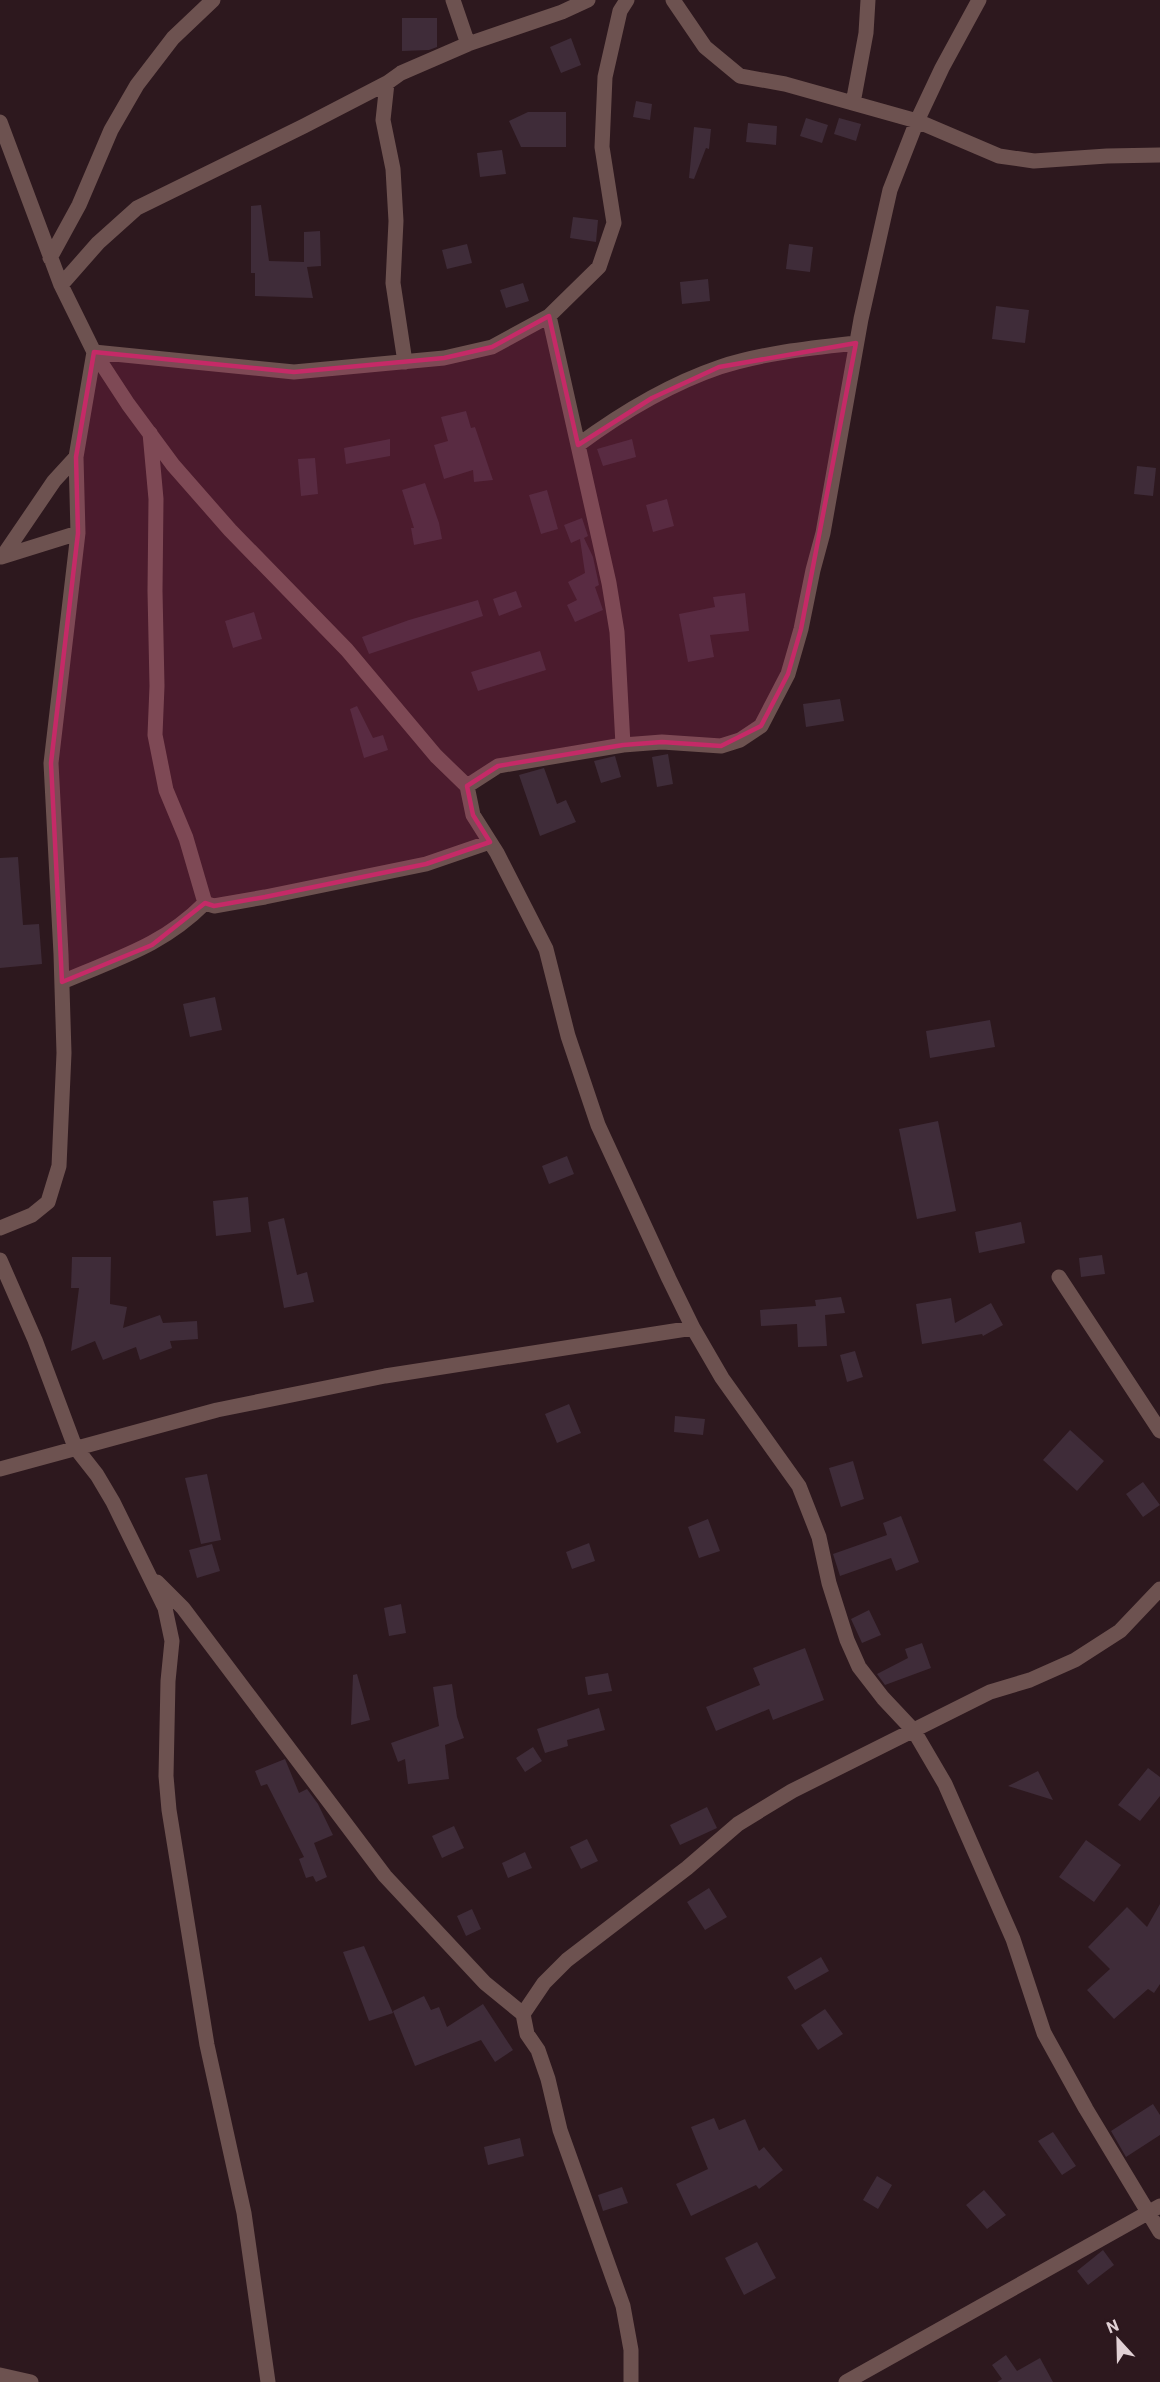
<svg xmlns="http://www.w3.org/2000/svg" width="1160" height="2382" viewBox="0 0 1160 2382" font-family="Roboto,sans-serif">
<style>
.building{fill:#3f2c39}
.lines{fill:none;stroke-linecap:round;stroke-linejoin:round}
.minor{stroke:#6d5250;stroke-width:15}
.marked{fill:#c52a67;fill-opacity:0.2;stroke:#c52a67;stroke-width:4.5;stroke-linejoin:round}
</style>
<rect width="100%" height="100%" fill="#2d181e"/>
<path class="building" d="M402,18H437V47L429,50L402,51Z
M571,38L581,65L561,73L550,47Z
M636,101L652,104L650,120L633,117Z
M528,112H566V147H521L509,121Z
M806,118L828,125L822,143L800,136Z
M839,118L861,124L856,141L834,134Z
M748,123L777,126L776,145L746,142Z
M694,127L711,129L709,149L706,148L694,179L689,178Z
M502,150L506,174L480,177L477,153Z
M261,205L269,261L304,262V232L320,231L321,266L307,267L313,298L255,296V273H251V206Z
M573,217L598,220L596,242L570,238Z
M467,244L472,263L447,269L442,250Z
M789,244L813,247L810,272L786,269Z
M708,279L710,301L682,304L680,282Z
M523,283L529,301L506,308L500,290Z
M996,306L1029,310L1025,343L992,339Z
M466,411L471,428L475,427L493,480L474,482L473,470L444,479L434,445L448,441L441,417Z
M390,439V456L346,464L344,448Z
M632,439L636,457L603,466L597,449Z
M315,458L318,494L301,496L298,459Z
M1137,466L1156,468L1153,496L1134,494Z
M425,483L439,523L442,539L414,545L411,528H414L402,490Z
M547,490L558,529L541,534L529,495Z
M667,499L674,526L653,532L646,505Z
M582,518L588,536L584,538L593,557L599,585L595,587L603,610L575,622L567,605L577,600L568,582L585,573L580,539L571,543L564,525Z
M516,591L522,607L499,616L493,599Z
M745,593L749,631L710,635L714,657L688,662L679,614L715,607L713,597Z
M478,600L483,616L369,654L362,637L409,620Z
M254,612L262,639L233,648L225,621Z
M540,651L546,670L478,691L471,672Z
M840,699L844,721L806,727L803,704Z
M357,706L373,738L383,735L388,750L364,758L350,709Z
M668,754L673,784L657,787L652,757Z
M615,756L621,777L601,783L594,761Z
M544,768L557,804L566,800L576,822L540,836L519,775Z
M18,857L23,925L39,924L42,964L0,968V858Z
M215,997L222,1030L190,1037L183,1004Z
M990,1020L995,1047L930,1058L926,1031Z
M938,1121L956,1211L917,1219L899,1129Z
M567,1156L574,1174L549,1184L542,1166Z
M248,1197L251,1232L216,1236L213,1201Z
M284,1218L297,1275L307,1272L314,1302L284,1308L268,1222Z
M1021,1222L1025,1243L979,1253L975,1232Z
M1102,1255L1105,1274L1081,1277L1079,1258Z
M72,1257H111L110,1304L127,1307L123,1328L160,1315L163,1323L197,1321L198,1339L170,1341L172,1348L140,1360L136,1347L103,1360L95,1341L71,1351L79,1288H71Z
M841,1297L845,1313L825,1315L827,1346L798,1347L797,1324L761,1326L760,1310L816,1306L815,1300Z
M951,1298L955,1323L991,1303L1003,1325L983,1336L982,1334L922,1344L916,1304Z
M855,1351L863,1377L847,1382L840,1355Z
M569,1404L581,1433L557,1443L545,1414Z
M675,1416L705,1419L703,1435L674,1432Z
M1070,1430L1104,1461L1077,1491L1043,1460Z
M853,1461L864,1499L841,1507L829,1468Z
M207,1474L221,1540L201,1544L185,1478Z
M1143,1482L1160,1505L1143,1517L1126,1494Z
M901,1516L919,1562L896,1571L891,1558L840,1576L833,1554L887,1535L883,1523Z
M708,1519L720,1551L699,1558L688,1527Z
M589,1543L595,1561L572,1569L566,1552Z
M212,1544L220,1571L197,1578L189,1550Z
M401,1604L406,1633L389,1636L384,1608Z
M869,1610L881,1635L862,1643L851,1619Z
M922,1643L931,1668L885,1685L877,1674L908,1658L905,1649Z
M805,1648L824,1700L773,1720L769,1709L716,1731L706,1707L760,1685L753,1668Z
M608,1673L612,1691L588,1695L585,1677Z
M357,1674L370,1720L351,1725L353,1675Z
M452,1684L457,1717L464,1738L445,1745L449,1779L408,1784L405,1759L398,1762L391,1743L439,1726L433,1687Z
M599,1708L605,1730L567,1740L568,1746L545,1753L537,1729Z
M533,1747L542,1761L525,1772L516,1758Z
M285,1759L299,1793L307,1789L318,1804L333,1835L314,1843L327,1877L316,1882L313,1876L306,1878L299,1859L304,1857L267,1784L261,1786L255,1771Z
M1148,1768L1160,1777V1796L1140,1821L1118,1805Z
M1038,1771L1053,1800L1008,1786Z
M707,1807L717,1828L680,1845L670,1825Z
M454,1826L464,1848L442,1858L432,1836Z
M587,1839L598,1861L581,1869L570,1847Z
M1086,1840L1121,1865L1094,1902L1059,1877Z
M525,1852L532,1868L508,1878L502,1863Z
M709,1888L727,1917L705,1930L687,1902Z
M1160,1904V1984L1154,1993L1148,1989L1114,2019L1087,1990L1110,1969L1088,1947L1127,1907L1147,1927Z
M472,1909L481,1929L466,1936L457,1916Z
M364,1946L393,2013L369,2021L343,1952Z
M821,1957L829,1971L795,1990L787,1977Z
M424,1996L431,2010L439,2007L447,2027L483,2004L513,2050L495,2062L481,2040L415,2066L393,2011Z
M825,2009L843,2034L818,2050L801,2025Z
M1153,2104L1160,2115V2135L1126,2157L1111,2131Z
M714,2118L719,2130L745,2119L759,2151L764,2147L783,2170L759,2189L756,2185L691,2216L676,2184L708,2169L691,2127Z
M1053,2132L1076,2166L1062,2175L1038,2141Z
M520,2138L524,2156L488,2165L484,2147Z
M877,2176L892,2185L878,2209L863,2200Z
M622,2187L628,2203L603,2211L598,2195Z
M984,2190L1006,2215L987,2229L966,2205Z
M757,2242L776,2278L744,2295L725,2258Z
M1103,2250L1114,2265L1088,2285L1077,2271Z
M1006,2355L1017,2371L1040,2358L1053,2382H997L1002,2379L992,2365Z"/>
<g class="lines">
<path class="minor" d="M453,0L468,44
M673,0L705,47L740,76L785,84L917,121L999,156L1034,161L1107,156L1160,155
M387,83L383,120L393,169L396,221L393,283L405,362
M853,103L866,33L868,0
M0,122L61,285L94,352L128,404L173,465L230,530L347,650L436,756L467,786L473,815L497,853L546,949L568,1036L598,1125L669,1279L693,1328L722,1378L799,1486L819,1537L829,1583L847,1640L859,1667L883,1698L914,1731L945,1784L1013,1939L1044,2033L1086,2109L1160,2232
M50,258L79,205L111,130L137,85L173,38L213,0
M61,285L98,243L137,208L304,126L387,83L401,73L468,44L562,12L588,0
M549,316L609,583L617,632L623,745
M94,352L294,372L444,358L492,347L549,316L599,267L614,223L602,147L605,77L620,11L627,0
M150,433L156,499L155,591L157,686L155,735L166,790L186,838L205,903L214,906L265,897L426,864L490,842
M578,445C620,414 670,384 720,367C763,353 811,348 856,343
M3,556L54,481L76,457
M1,557L78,533
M467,786L498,766L623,745L662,742L721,746L740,740L761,726L788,674L801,629L813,570L823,533L861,319L890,190L917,121L942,68L979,0
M62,982C117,958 161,947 205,903
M0,1228L32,1215L48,1202L59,1166L64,1053L61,954L51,763L78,533L76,457L94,352
M0,1260L35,1340L75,1447L97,1475L113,1502L165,1608L172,1641L168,1681L166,1776L169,1810L207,2045L244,2213L268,2382
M1059,1277L1160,1431
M0,1469L217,1410L385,1376L693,1328
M157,1582L183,1608L385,1876L485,1983L523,2014L527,2034L538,2050L548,2079L560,2130L623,2306L631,2350V2382
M523,2014L544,1983L567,1960L687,1868L738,1824L792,1791L990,1692L1030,1680L1075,1660L1120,1631L1160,1589
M0,2375L31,2382
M846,2382L1160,2206"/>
</g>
<path class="marked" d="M549,316L578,445L652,398L719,367L856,343L801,629L788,674L761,726L721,746L662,742L623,745L498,766L467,786L473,815L490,842L426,864L265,897L214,906L205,903L152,945L62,982L51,763L78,533L76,457L94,352L294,372L444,358L492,347Z"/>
<g transform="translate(1118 2340) rotate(338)" stroke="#2d181e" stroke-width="4.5" paint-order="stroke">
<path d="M0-4.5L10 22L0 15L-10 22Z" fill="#e1d1d5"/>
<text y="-9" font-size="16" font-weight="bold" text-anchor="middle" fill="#e1d1d5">N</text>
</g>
</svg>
